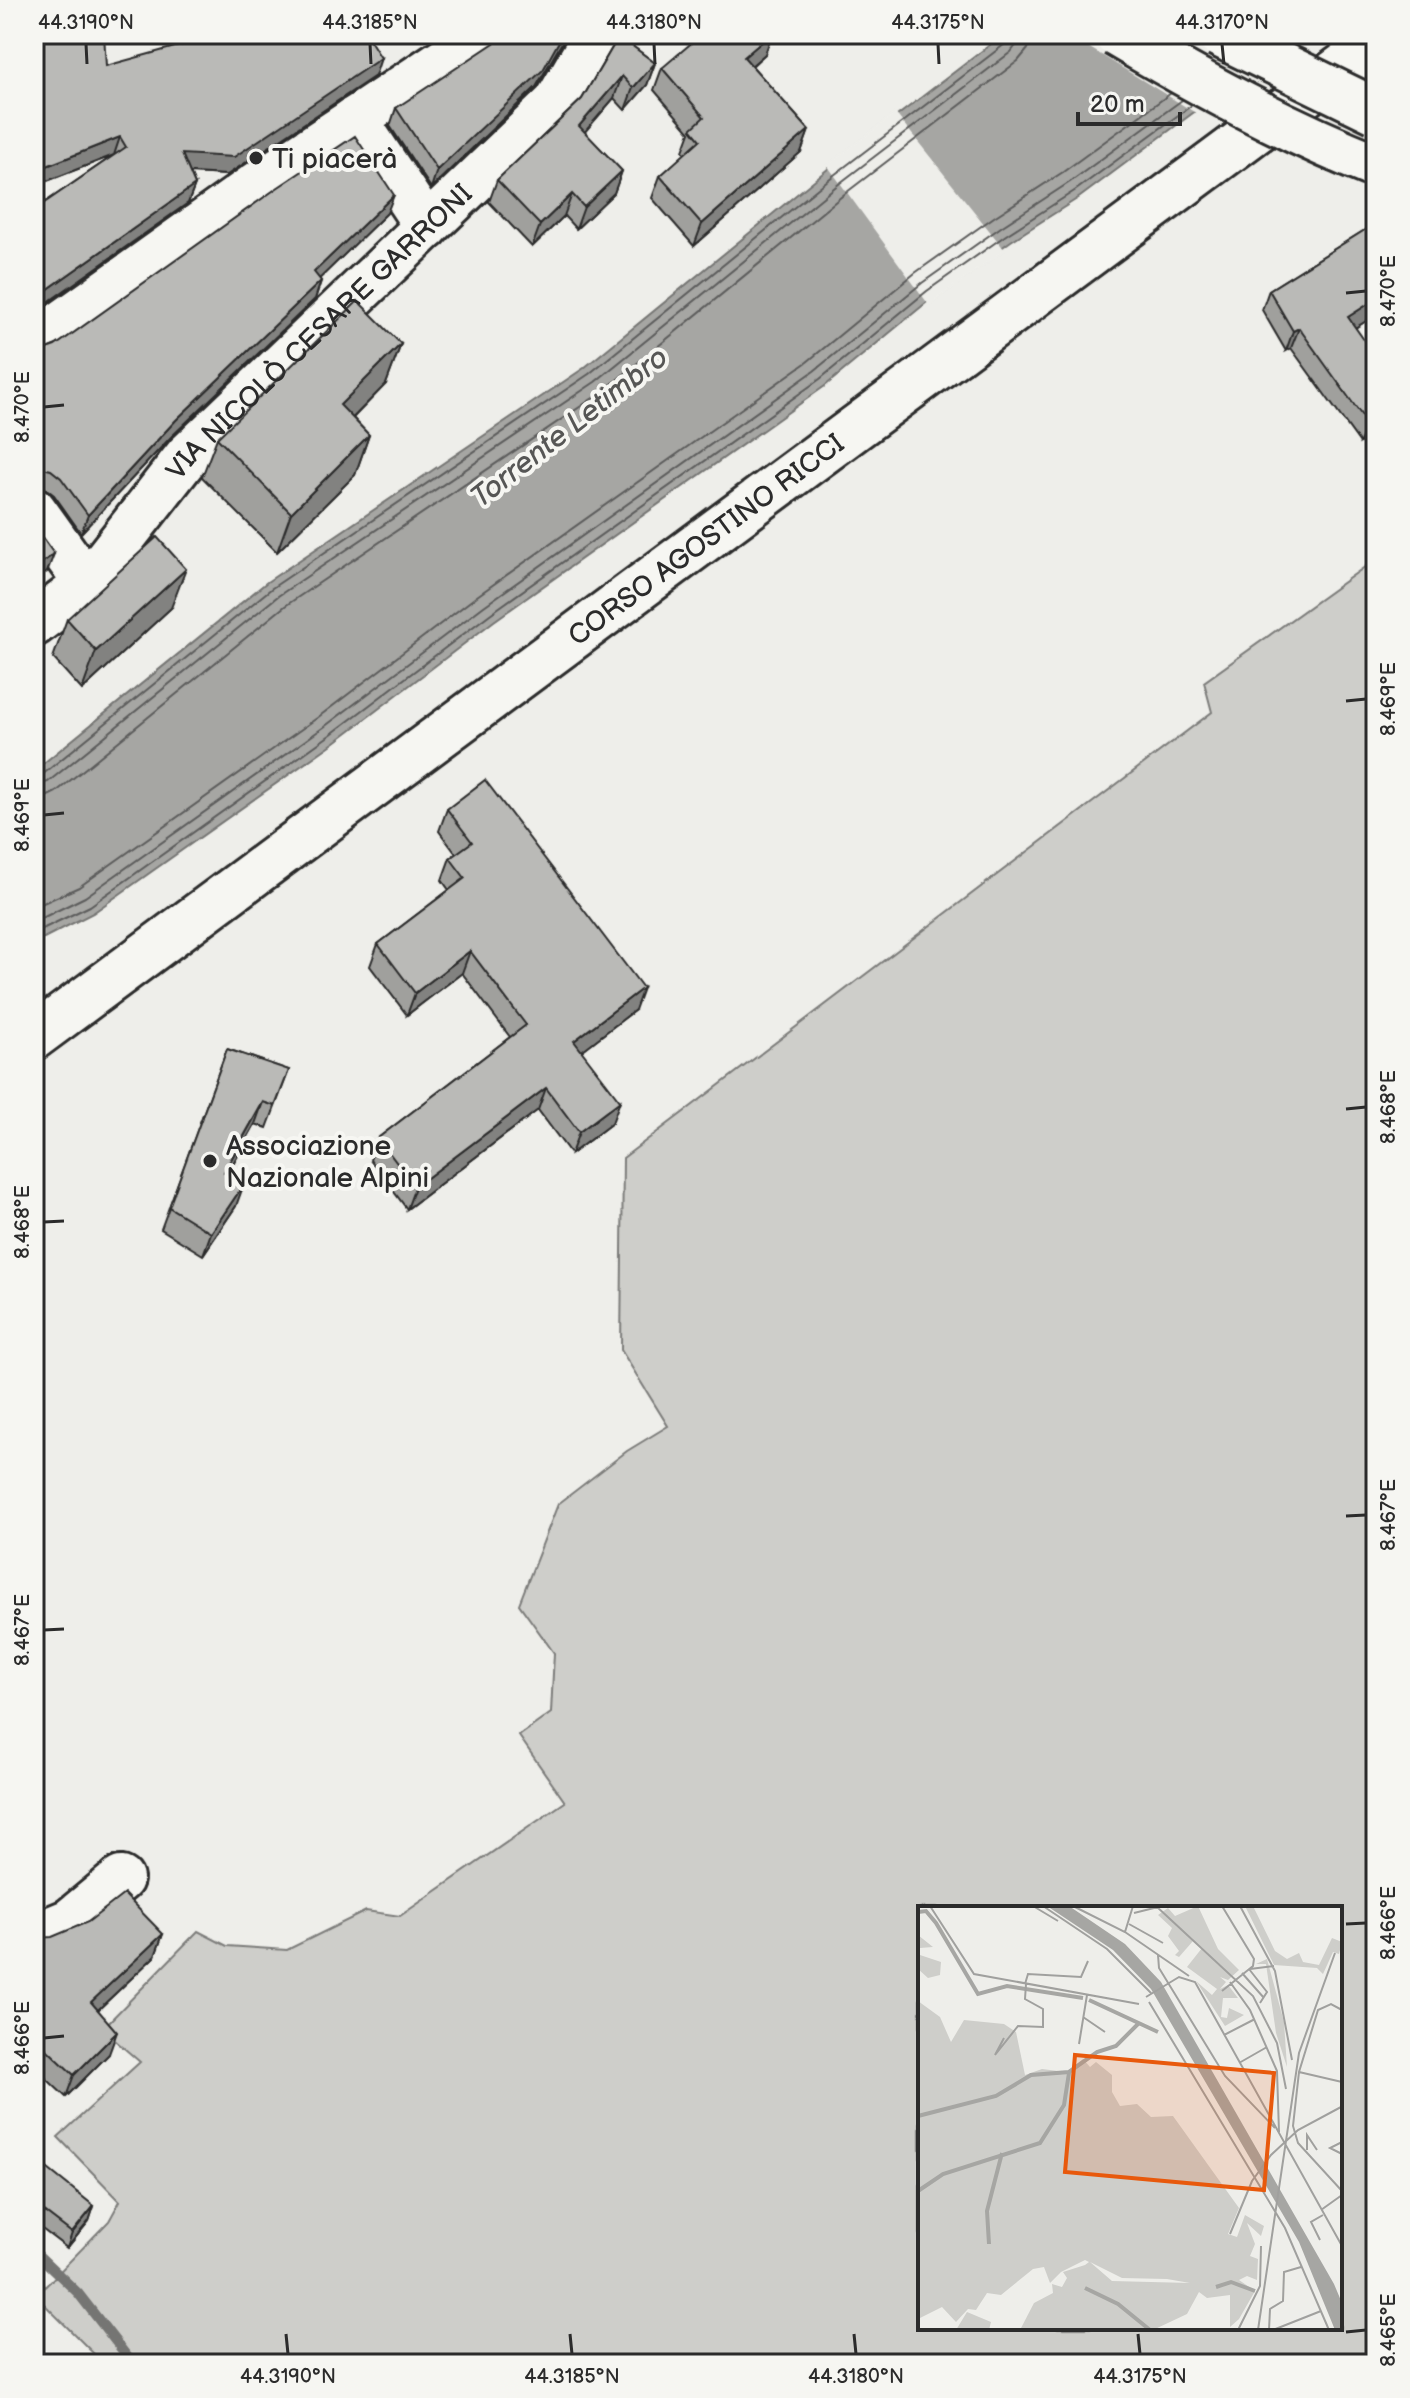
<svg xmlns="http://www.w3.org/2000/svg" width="1410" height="2398" viewBox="0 0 1410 2398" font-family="'Balsamiq Sans',sans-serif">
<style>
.green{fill:#cececa;stroke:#7c7c7a;stroke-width:2;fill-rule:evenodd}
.water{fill:#a6a6a3;stroke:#757573;stroke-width:2}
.pier{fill:#eeeeea}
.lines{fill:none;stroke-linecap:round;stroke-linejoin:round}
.shore{stroke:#5c5c5b;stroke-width:2}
.stream{stroke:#757573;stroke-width:10}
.minor-casing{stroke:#2b2b2b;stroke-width:50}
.major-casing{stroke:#2b2b2b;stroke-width:50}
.minor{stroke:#f6f6f2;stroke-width:44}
.major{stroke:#f6f6f2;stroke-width:44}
.highway-bridge-casing{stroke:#2b2b2b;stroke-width:50;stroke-linecap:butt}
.highway-bridge{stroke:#f6f6f2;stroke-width:44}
.wall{fill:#a0a09d;stroke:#2b2b2b;stroke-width:2}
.shaded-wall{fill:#828280;stroke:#2b2b2b;stroke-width:2}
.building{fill:#babab7;stroke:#2b2b2b;stroke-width:2}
.ticks{fill:none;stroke:#2b2b2b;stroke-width:3}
.poi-dot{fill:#2b2b2b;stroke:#f6f6f2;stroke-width:3}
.labels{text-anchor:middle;stroke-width:8;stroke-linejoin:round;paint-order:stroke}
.poi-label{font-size:28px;fill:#2b2b2b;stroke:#f6f6f2;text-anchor:start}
.street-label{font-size:28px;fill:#2b2b2b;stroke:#f6f6f2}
.water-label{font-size:30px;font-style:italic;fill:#565655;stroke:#f6f6f2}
.inset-river{fill:none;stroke:#a6a6a3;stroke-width:4}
.inset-road{fill:none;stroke:#a0a09e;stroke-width:2}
.view{fill:#e8590c;fill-opacity:0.15;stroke:#e8590c;stroke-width:4}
.inset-edge{fill:none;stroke:#2b2b2b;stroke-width:4}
.neatline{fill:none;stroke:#2b2b2b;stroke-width:3}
.ticks-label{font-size:20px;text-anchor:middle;fill:#2b2b2b}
</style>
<rect width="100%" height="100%" fill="#eeeeea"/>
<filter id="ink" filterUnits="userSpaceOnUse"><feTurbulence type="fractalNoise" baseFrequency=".0125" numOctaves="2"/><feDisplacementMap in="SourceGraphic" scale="16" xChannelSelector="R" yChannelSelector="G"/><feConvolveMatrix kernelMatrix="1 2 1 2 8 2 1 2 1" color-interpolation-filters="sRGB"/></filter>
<g filter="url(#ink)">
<path class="green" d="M1376,559V2364H104L36,2296L109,2221L120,2201L58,2137L140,2062L102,2029L198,1931L227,1946L287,1950L366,1911L400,1916L565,1802L519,1736L551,1713L554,1653L519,1604L558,1504L627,1451L668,1426L621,1350L623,1158L1212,712L1204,682ZM920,1908H1340V2328H920Z"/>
<path class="water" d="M1004,34H1299L1080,197L1011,241L932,298L825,386L494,621L335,742L93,913L34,943V771L267,582L584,368L829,168Z"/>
<path class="pier" d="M1067,34H1265L1289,47L1199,115Z
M895,113L1005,250L929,305L827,165Z"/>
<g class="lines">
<path class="shore" d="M34,776L42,775L272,588L589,374L834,175L1005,44L1008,34
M34,786L48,782L278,596L595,382L840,183L1011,52L1017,44L1018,34
M34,798L46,797L56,792L285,606L602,392L847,192L1018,61L1028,49L1030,34
M34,907L79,887L317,718L477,596L807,362L915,273L994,217L1063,172L1171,93
M34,922L85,897L324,727L484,606L814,371L922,283L1001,227L1070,182L1182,100
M34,933L90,906L330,735L490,614L820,379L927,291L1006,235L1076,190L1192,105"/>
<path class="stream" d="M34,2251L78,2293L133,2364"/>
<defs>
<g id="minor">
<path d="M355,119L427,227"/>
<path d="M34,343L256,185L483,34"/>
<path d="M34,510L87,584"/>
<path id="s1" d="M34,624L87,584L187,456L556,103L596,34"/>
<path d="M34,1936L70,1921L121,1879"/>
</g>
<g id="major">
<path id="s2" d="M34,1037L1376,42"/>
</g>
</defs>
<use href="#minor" class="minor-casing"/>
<use href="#major" class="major-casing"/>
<use href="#minor" class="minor"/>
<use href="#major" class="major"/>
<defs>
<path id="highway-bridge" d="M1116,34C1200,84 1285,130 1376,166
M1218,34L1376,111"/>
</defs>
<use href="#highway-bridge" class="highway-bridge-casing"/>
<use href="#highway-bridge" class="highway-bridge"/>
</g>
<path class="wall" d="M34,34L106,66L375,76L227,175L190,173L195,185L188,203L34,312V210L114,155L34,186Z
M619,36L655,63L647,85L625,110L614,98L584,132L622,171L614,193L576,229L564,216L532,247L489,202L497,180L582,99Z
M765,54L752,66L809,130L801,152L694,246L652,198L660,176L685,154L683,151L690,132L654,90L662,68Z
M536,87L431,188L390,126L396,108Z
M387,213L319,279L321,281L315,299L170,438L81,533L54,495L45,488L34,485V349L44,350Z
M1376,223V315L1355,328L1376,432L1360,443L1291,348L1286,351L1262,310L1269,290Z
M401,344L386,384L353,418L369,435L355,475L277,552L202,477L217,438Z
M171,608L82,690L53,658L67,619Z
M447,809L635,1010L581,1051L612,1123L571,1154L538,1110L407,1209L370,1160L378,1138L510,1037L462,973L407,1015L370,966L378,944L449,890L442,880L450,858L456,854L439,831Z
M227,1049L289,1070L267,1128L255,1124L227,1174L236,1206L203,1255L161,1229Z
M163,1934L155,1956L98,2010L109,2054L66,2097L34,2067V1940Z
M34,2167L94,2206L89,2221L67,2248L34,2223Z"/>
<path class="shaded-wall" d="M563,34H567L536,87L431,188L437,170Z
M771,34H772L765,54L736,79L744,57Z
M381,58L375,76L227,175L175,172L182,154Z
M655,63L647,85L625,110L633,88Z
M622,76L614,98L571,148L579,126Z
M809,130L801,152L694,246L702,224Z
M120,137L114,155L34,186V171Z
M622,171L614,193L576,229L584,207Z
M195,185L188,203L34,312V299Z
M572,194L564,216L532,247L540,225Z
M394,195L387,213L308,290L314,272Z
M321,281L315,299L170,438L81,533L88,515L176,420Z
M1376,299V315L1340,337L1348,317Z
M1299,328L1291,348L1286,351L1293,331Z
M401,344L386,384L326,445L340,405Z
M1376,417V432L1360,443L1367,423Z
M369,435L355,475L277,552L291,513Z
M39,467L34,481V469Z
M54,554L47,572L34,581V568Z
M186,569L171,608L82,690L96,651Z
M470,951L462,973L407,1015L415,993Z
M643,988L635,1010L566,1063L574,1041Z
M546,1088L538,1110L407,1209L415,1187Z
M620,1101L612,1123L571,1154L579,1132Z
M263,1102L255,1124L216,1194L224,1172Z
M244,1184L236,1206L203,1255L211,1233Z
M163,1934L155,1956L83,2024L91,2002Z
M117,2032L109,2054L66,2097L74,2075Z
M94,2206L89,2221L67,2248L72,2233Z"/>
<path class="building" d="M34,34H104L106,66L182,45L200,34H366L381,58L234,157L182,154L195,185L34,299V210L126,147L120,137L34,171Z
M505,34H563L543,70L437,170L396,108L503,37Z
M702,34H771L744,57L809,130L702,224L660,176L700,140L691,129L704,117L662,68Z
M619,36L655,63L633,88L622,76L579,126L622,171L584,207L572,194L540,225L497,180L582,99Z
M355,136L394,195L314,272L321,281L176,420L88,515L61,478L51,470L39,467L34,469V349L44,350L55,346L277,188Z
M1376,223V299L1348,317L1376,357V417L1367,423L1299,328L1293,331L1269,290Z
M358,301L401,344L340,405L369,435L291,513L217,438Z
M34,526L54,554L34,568Z
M157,537L186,569L96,651L67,619Z
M485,780L643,988L574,1041L620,1101L579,1132L546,1088L415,1187L378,1138L526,1025L470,951L415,993L378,944L465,878L450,858L472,842L447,809Z
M227,1049L289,1070L275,1106L263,1102L224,1172L244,1184L211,1233L169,1207Z
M124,1894L163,1934L91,2002L117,2032L74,2075L34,2037V1940L36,1938L52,1937L88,1922Z
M38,2161L94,2206L72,2233L34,2204V2167Z"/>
</g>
<path class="ticks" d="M86,44L87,64M370,44L371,64M654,44L655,64M938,44L939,64M1222,44L1224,64M1346,293L1366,291M44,407L64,405M1346,701L1366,699M44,815L64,813M1346,1109L1366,1107M44,1222L64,1221M1346,1516L1366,1515M44,1630L64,1629M1346,1924L1366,1923M44,2038L64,2036M1346,2332L1366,2330M286,2334L288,2354M570,2334L572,2354M854,2334L856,2354M1138,2334L1140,2354"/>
<g class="poi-dot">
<circle cx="256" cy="158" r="8"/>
<circle cx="210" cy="1161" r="8"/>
</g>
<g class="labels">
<g class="poi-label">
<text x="272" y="168">Ti piacerà</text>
<text x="226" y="1155">Associazione<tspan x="226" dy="32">Nazionale Alpini</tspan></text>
</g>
<g class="street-label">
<text dy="10" stroke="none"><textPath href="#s1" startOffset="410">VIA NICOLÒ CESARE GARRONI</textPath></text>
<text dy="10" stroke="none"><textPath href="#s2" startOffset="836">CORSO AGOSTINO RICCI</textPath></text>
</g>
<g class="water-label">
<text transform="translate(569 427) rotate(-38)" y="10">Torrente Letimbro</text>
</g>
</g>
<g transform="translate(918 1906)">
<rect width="424" height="424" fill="#eeeeea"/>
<path d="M280,0L300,43L321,64L310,74L302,71L308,76L302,83L310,79L320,92H305L303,111L309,112L311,102L326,109L307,120L278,75L294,89L299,83L269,61L284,42L275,35L261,51L257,49L261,45L250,30L254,22L240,9L250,2L257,10ZM327,0H335L357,45L369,53L381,47L385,56L401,59L414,32L424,36L421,48L415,46L405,68L399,62L356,59ZM0,29L15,41L2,42V49L23,56L22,69L10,72L0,63ZM349,53L366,116L369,161L358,127L348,58H338ZM0,95L22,111L33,136L46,114L86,118L98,126L107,169L124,163L148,166L165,153L172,161L178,156L194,169V186L202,200L219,198L233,211L255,210L321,302L310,328L319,331L327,309L346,320L343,330L329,317L337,338L332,350L340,353L339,374L329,370L321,374L337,385L321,413L312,421V389L289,392L281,386L269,408L235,424H102L116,397L135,387L134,378L144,381L149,372L145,366L167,359L171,356L167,354L143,366L132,377L126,361L115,363L83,389L69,387L58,404L50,403L38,416L24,401L0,413ZM172,356L204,372L249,373L272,377L194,375ZM49,406L73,416L71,424H38Z" fill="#cececa" fill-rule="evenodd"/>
<path d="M129,0H151L207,38L243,76L416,378L424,397V424H417L381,336L233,83L195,44Z" fill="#a6a6a3"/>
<path class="inset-river" d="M0,6L8,5L18,17L60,88L89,80L165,92M171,94L240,126M0,210L78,190L113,169L151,166L179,146L198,140L220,118M0,285L25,268L122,237L146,199L151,167M71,338L69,305L84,247M298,381L313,376L337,385M167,382L200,398L232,424"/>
<path class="inset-road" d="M12,0L56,68L221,98M115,0L140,15M125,0L189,43L233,87M155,0L207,26L271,70M238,0L335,90L359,137L368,183M304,0L336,53L335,60L304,85M322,0L357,65L374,154M216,7L244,0M211,18L245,37M207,26L215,0M240,49L241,62L307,170L357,222M331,63L349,86L342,97M332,63L356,60M324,67L346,92M312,76L332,104L359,165L361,226M107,78L110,68L163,71L170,55M228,91L261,71L277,76L424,340M231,96L367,322L411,424M424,104L413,98L400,104L381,166L375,220L380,237L424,285M165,111L187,126M306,129L337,113M86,132L77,149L100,120L125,121V103L107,93L108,78M161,138L169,89M321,157L349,141M381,166L424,176M424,236L412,242L424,248M389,244V229L399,244M403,304L424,289M312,328L334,275L353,249L380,224L423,201M402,334L393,316L405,309M320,424L342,380L343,340M340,424L381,147L417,47M351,424L352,403L365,395L366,366L383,361M355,424L403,405"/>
<path class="view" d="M157,149L356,167L346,284L147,266Z"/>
<rect width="424" height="424" class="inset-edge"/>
</g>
<rect width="1410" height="2398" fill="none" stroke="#f6f6f2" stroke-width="88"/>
<path d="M1078 112v12h102v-12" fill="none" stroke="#2b2b2b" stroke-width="4"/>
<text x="1090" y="112" font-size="24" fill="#2b2b2b" stroke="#f6f6f2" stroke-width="6" paint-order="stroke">20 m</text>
<rect x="44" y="44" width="1322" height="2310" class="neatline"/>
<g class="ticks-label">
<text x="86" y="29">44.3190°N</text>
<text x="370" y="29">44.3185°N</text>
<text x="654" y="29">44.3180°N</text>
<text x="938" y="29">44.3175°N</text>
<text x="1222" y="29">44.3170°N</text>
<text transform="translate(1388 291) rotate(-90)" y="7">8.470°E</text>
<text transform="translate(22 407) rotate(-90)" y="7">8.470°E</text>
<text transform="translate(1388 699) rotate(-90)" y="7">8.469°E</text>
<text transform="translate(22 815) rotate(-90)" y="7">8.469°E</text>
<text transform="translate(1388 1107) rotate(-90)" y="7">8.468°E</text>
<text transform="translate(22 1222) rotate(-90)" y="7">8.468°E</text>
<text transform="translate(1388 1515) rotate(-90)" y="7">8.467°E</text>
<text transform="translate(22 1630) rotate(-90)" y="7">8.467°E</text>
<text transform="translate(1388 1923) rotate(-90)" y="7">8.466°E</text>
<text transform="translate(22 2038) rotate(-90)" y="7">8.466°E</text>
<text transform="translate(1388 2330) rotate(-90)" y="7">8.465°E</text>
<text x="288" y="2383">44.3190°N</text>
<text x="572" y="2383">44.3185°N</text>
<text x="856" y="2383">44.3180°N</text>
<text x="1140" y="2383">44.3175°N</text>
</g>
</svg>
